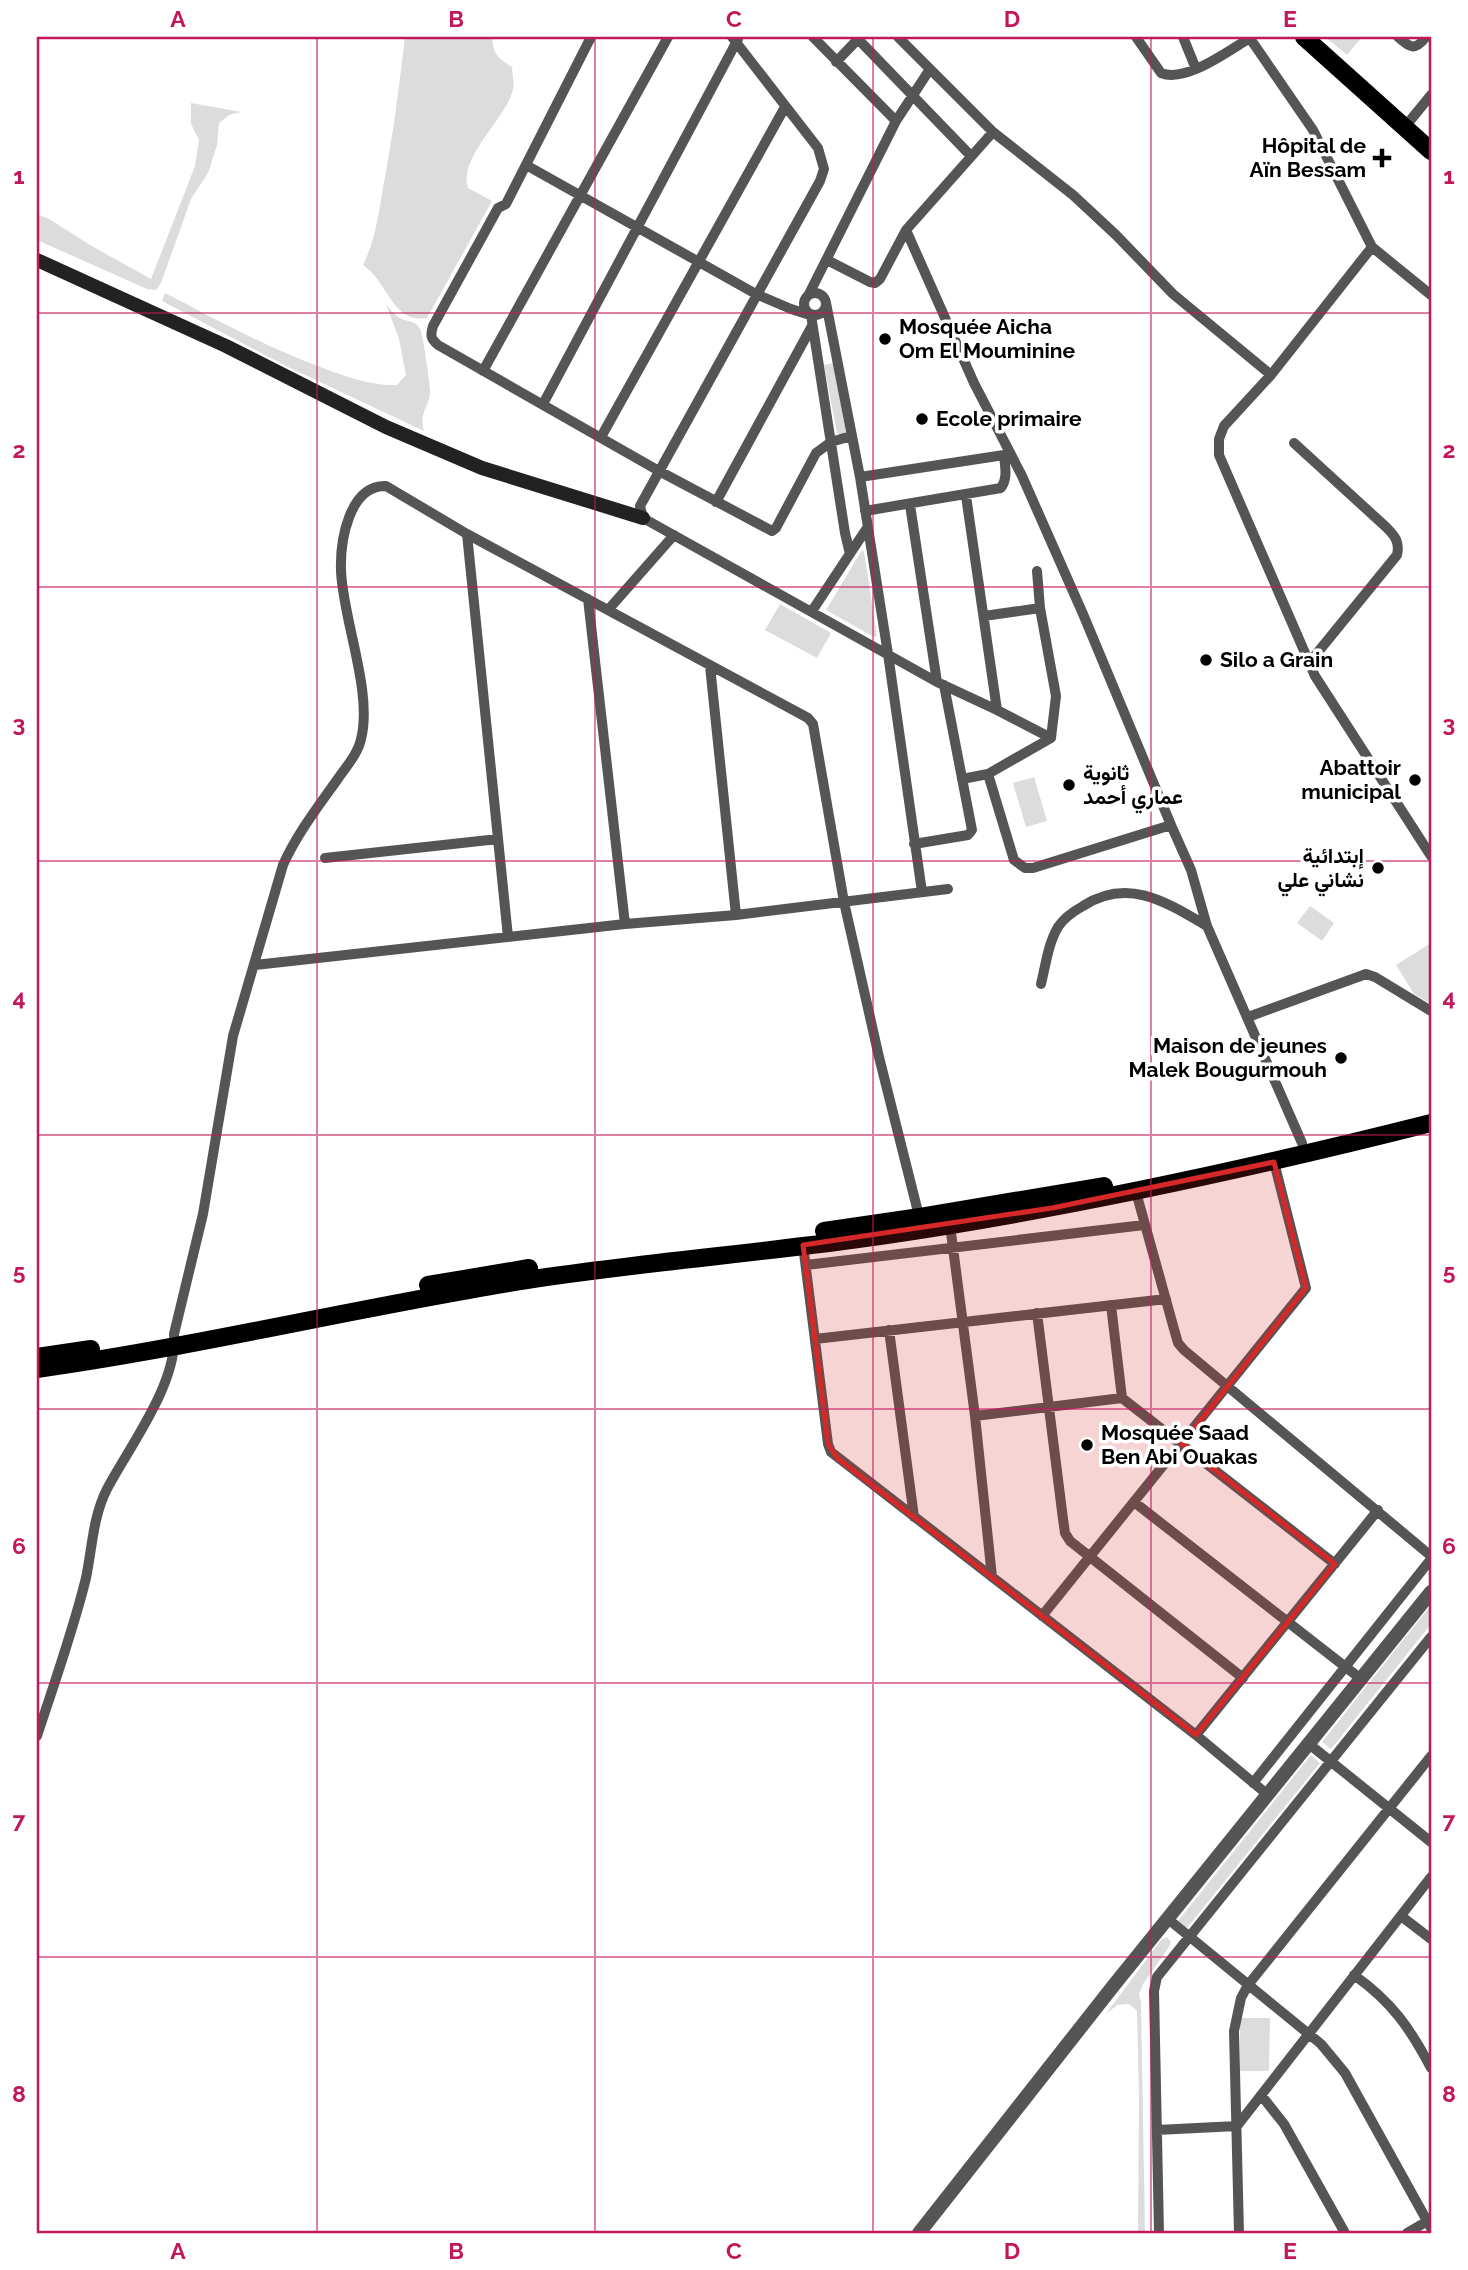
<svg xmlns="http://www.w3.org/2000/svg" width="1468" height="2270" viewBox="0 0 1468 2270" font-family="Raleway,Vazirmatn,sans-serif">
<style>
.green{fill:#dcdcdc}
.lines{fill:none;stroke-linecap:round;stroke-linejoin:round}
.minor{stroke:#555;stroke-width:10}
.tertiary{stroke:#555;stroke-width:14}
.secondary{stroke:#222;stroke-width:14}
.primary{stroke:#000;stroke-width:18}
.marked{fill:#d62828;fill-opacity:0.2;stroke:#d62828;stroke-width:5;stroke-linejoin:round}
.grid{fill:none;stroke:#c2185b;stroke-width:2;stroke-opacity:0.55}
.poi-dot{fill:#000;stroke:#fff;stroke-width:2.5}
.labels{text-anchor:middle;stroke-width:7;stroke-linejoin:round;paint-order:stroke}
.poi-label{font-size:21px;font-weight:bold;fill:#000;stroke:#fff;text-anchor:start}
.neatline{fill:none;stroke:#c2185b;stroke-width:2.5}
.grid-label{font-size:23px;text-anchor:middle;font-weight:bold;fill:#c2185b}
</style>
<rect width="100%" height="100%" fill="#fff"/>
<path class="green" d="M405,37H493C491,52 499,59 512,67C512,74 515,82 513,89C506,120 458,156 468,188L492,201L427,318C393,325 387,280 363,265C375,241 379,213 383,187C393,137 399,87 405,37Z
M1325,37H1362L1347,55Z
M191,103L241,112L229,115L219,123L217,145L208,173L191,199L161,283L156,290L147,289L37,240V214L49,219L90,245L151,279L195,166L199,140L191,124Z
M165,293C217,320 268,348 323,368C347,377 372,386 397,385L406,375L399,339L386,304C390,309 395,316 402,319C409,322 416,321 420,329C423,334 431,389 430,394C427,411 419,413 424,431L288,367L162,301Z
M833,363L846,431L845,434L840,435L837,433L824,365Z
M862,550L864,552L877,636L874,637L826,610Z
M780,604L831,633L817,658L765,630Z
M1034,777L1047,821L1026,827L1013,783Z
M1310,906L1334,923L1322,941L1297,923Z
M1431,943V1004L1414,994L1396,965Z
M1431,1605V1624L1331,1749L1322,1742Z
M1311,1755L1320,1763L1187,1928L1178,1921Z
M1167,1937L1171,1942L1169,1947L1143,1984L1139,1994L1141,2002L1145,2233H1138L1139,2096L1137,2011L1129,2004L1117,2005L1105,2015L1161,1940Z
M1240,2018H1270L1269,2071H1240Z"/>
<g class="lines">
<path class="minor" d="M591,37L506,204L498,208L433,326C430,336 431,339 438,345L659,471L772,531L776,528L816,453L831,442L851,436
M732,37L818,148L824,169L820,181L640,506L643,518L937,682L997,710L1051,738
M813,37L896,121
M856,37L971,156
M898,37L993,132L1073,195L1116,235L1173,294L1271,375L1372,247
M1136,37L1161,73C1186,83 1228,51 1250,38
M1183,37L1196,69
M1249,37L1313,130L1372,247L1431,295
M1398,37C1410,47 1414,52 1426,37
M836,62L860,37
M1404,128L1431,95
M526,165L756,294L791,309L810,315
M906,230L974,383L1022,476L1083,614L1171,825
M827,260L870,282L875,283L880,279L906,230L993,132
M804 304a11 11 0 1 1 22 0a11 11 0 1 1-22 0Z
M809,294L896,121L930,69
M826,303L860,477L888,654L922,892
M811,315L845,533L850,554
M483,371L668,37
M1271,375L1224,426L1219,439V455L1315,676L1431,856
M543,404L738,39
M601,437L785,107
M1294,443L1386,527C1395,536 1400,542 1397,555L1309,663
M860,477L1004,455C1005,467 1008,478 1001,488L865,511
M966,496L997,710
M716,502L812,326
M910,505L937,682
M467,534L508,937
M588,599L625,924
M608,610L674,535
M812,611L867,528
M984,616L1040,608
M710,666L736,915
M988,774L1014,860L1025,868H1033L1171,825L1191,870L1207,926L1302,1143
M962,779L988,774L1051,738L1056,696L1040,608L1037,571
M914,844L968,835L972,830L944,685
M325,858L498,839
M255,965L625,924L736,915L948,889
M1041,984C1046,964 1048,944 1058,927C1064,918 1074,911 1083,906C1128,877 1166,902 1207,926
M1248,1017L1366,974L1375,977L1431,1011
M1136,1192L1174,1329L1178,1343L1184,1350L1431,1556
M950,1225L975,1416L992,1577
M803,1245L828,1444L831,1452L1196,1735L1268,1795
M806,1265L1144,1225
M1111,1305L1122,1398L1335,1564
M1037,1313L1063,1519L1065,1533L1070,1541L1243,1678
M889,1330L914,1517
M815,1339L1166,1299
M975,1416L1122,1398
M1134,1502L1361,1679
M1042,1616L1306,1288L1274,1162
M1196,1735L1378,1510
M37,1736C54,1684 73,1631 86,1578C92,1549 93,1516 107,1489C129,1447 178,1383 174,1334L203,1214L233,1036L283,865C297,834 317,808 337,780C345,768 358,754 361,739C373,692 343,620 341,571C340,541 349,485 386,486L467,534L808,718L813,724L844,902L879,1057L920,1220
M1309,1744L1431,1842
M1253,1783L1431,1559
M1401,1916L1431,1939
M1168,1919L1321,2044L1345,2073L1431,2228
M1354,1975C1392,2002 1410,2028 1431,2068
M1261,2095L1284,2124L1345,2233
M1157,2130L1237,2126L1431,1877
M1159,2233L1154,1991L1157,1977L1431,1637
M1239,2233L1234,2031L1241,1998L1248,1985L1431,1756
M1407,2233L1431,2219"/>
<path class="tertiary" d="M919,2233L1114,1985L1431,1592"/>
<path class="secondary" d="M37,260L226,346L386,427L482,468L643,518"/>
<path class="primary" d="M1304,37L1431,151
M824,1231L920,1217L1104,1186
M428,1285L529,1268
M37,1357L91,1349
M37,1369C201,1346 363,1306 527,1280C644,1262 763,1253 880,1236C1066,1209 1249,1169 1431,1123"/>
</g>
<path class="marked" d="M1274,1162L1306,1288L1182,1444L1335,1564L1196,1735L837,1458L828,1444L803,1245L1052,1208Z"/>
<path class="grid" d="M317,37V2233M595,37V2233M873,37V2233M1151,37V2233M37,313H1431M37,587H1431M37,861H1431M37,1135H1431M37,1409H1431M37,1683H1431M37,1957H1431"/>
<g class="poi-dot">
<path d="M1378.5 147.5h7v7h7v7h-7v7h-7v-7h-7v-7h7z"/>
<circle cx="885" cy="339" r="7"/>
<circle cx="922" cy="419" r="7"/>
<circle cx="1206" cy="660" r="7"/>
<circle cx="1415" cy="780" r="7"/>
<circle cx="1069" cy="785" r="7"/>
<circle cx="1378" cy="868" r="7"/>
<circle cx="1341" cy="1058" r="7"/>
<circle cx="1087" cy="1445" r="7"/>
</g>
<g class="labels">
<g class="poi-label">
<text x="1366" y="153" text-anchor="end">Hôpital de<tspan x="1366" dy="24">Aïn Bessam</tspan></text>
<text x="899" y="334">Mosquée Aicha<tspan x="899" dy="24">Om El Mouminine</tspan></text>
<text x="936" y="426">Ecole primaire</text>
<text x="1220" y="667">Silo a Grain</text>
<text x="1401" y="775" text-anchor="end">Abattoir<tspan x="1401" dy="24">municipal</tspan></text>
<text x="1083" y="780">ثانوية<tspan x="1083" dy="24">عماري أحمد</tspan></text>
<text x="1364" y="863" text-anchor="end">إبتدائية<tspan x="1364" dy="24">نشاني علي</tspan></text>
<text x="1327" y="1053" text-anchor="end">Maison de jeunes<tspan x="1327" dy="24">Malek Bougurmouh</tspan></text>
<text x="1101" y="1440">Mosquée Saad<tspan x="1101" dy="24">Ben Abi Ouakas</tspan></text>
</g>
</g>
<rect width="1468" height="2270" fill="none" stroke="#ffffff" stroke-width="77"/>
<rect x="38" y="38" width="1392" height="2194" class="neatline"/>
<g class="grid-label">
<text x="178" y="27">A</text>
<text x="456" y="27">B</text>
<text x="734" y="27">C</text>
<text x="1012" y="27">D</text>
<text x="1290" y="27">E</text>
<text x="19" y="184">1</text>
<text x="1449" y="184">1</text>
<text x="19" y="458">2</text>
<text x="1449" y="458">2</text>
<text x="19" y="732">3</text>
<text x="1449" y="732">3</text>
<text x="19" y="1006">4</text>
<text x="1449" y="1006">4</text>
<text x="19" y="1280">5</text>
<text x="1449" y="1280">5</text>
<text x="19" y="1554">6</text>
<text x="1449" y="1554">6</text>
<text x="19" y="1828">7</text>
<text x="1449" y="1828">7</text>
<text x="19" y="2102">8</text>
<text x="1449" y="2102">8</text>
<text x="178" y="2259">A</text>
<text x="456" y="2259">B</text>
<text x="734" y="2259">C</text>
<text x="1012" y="2259">D</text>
<text x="1290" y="2259">E</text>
</g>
</svg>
